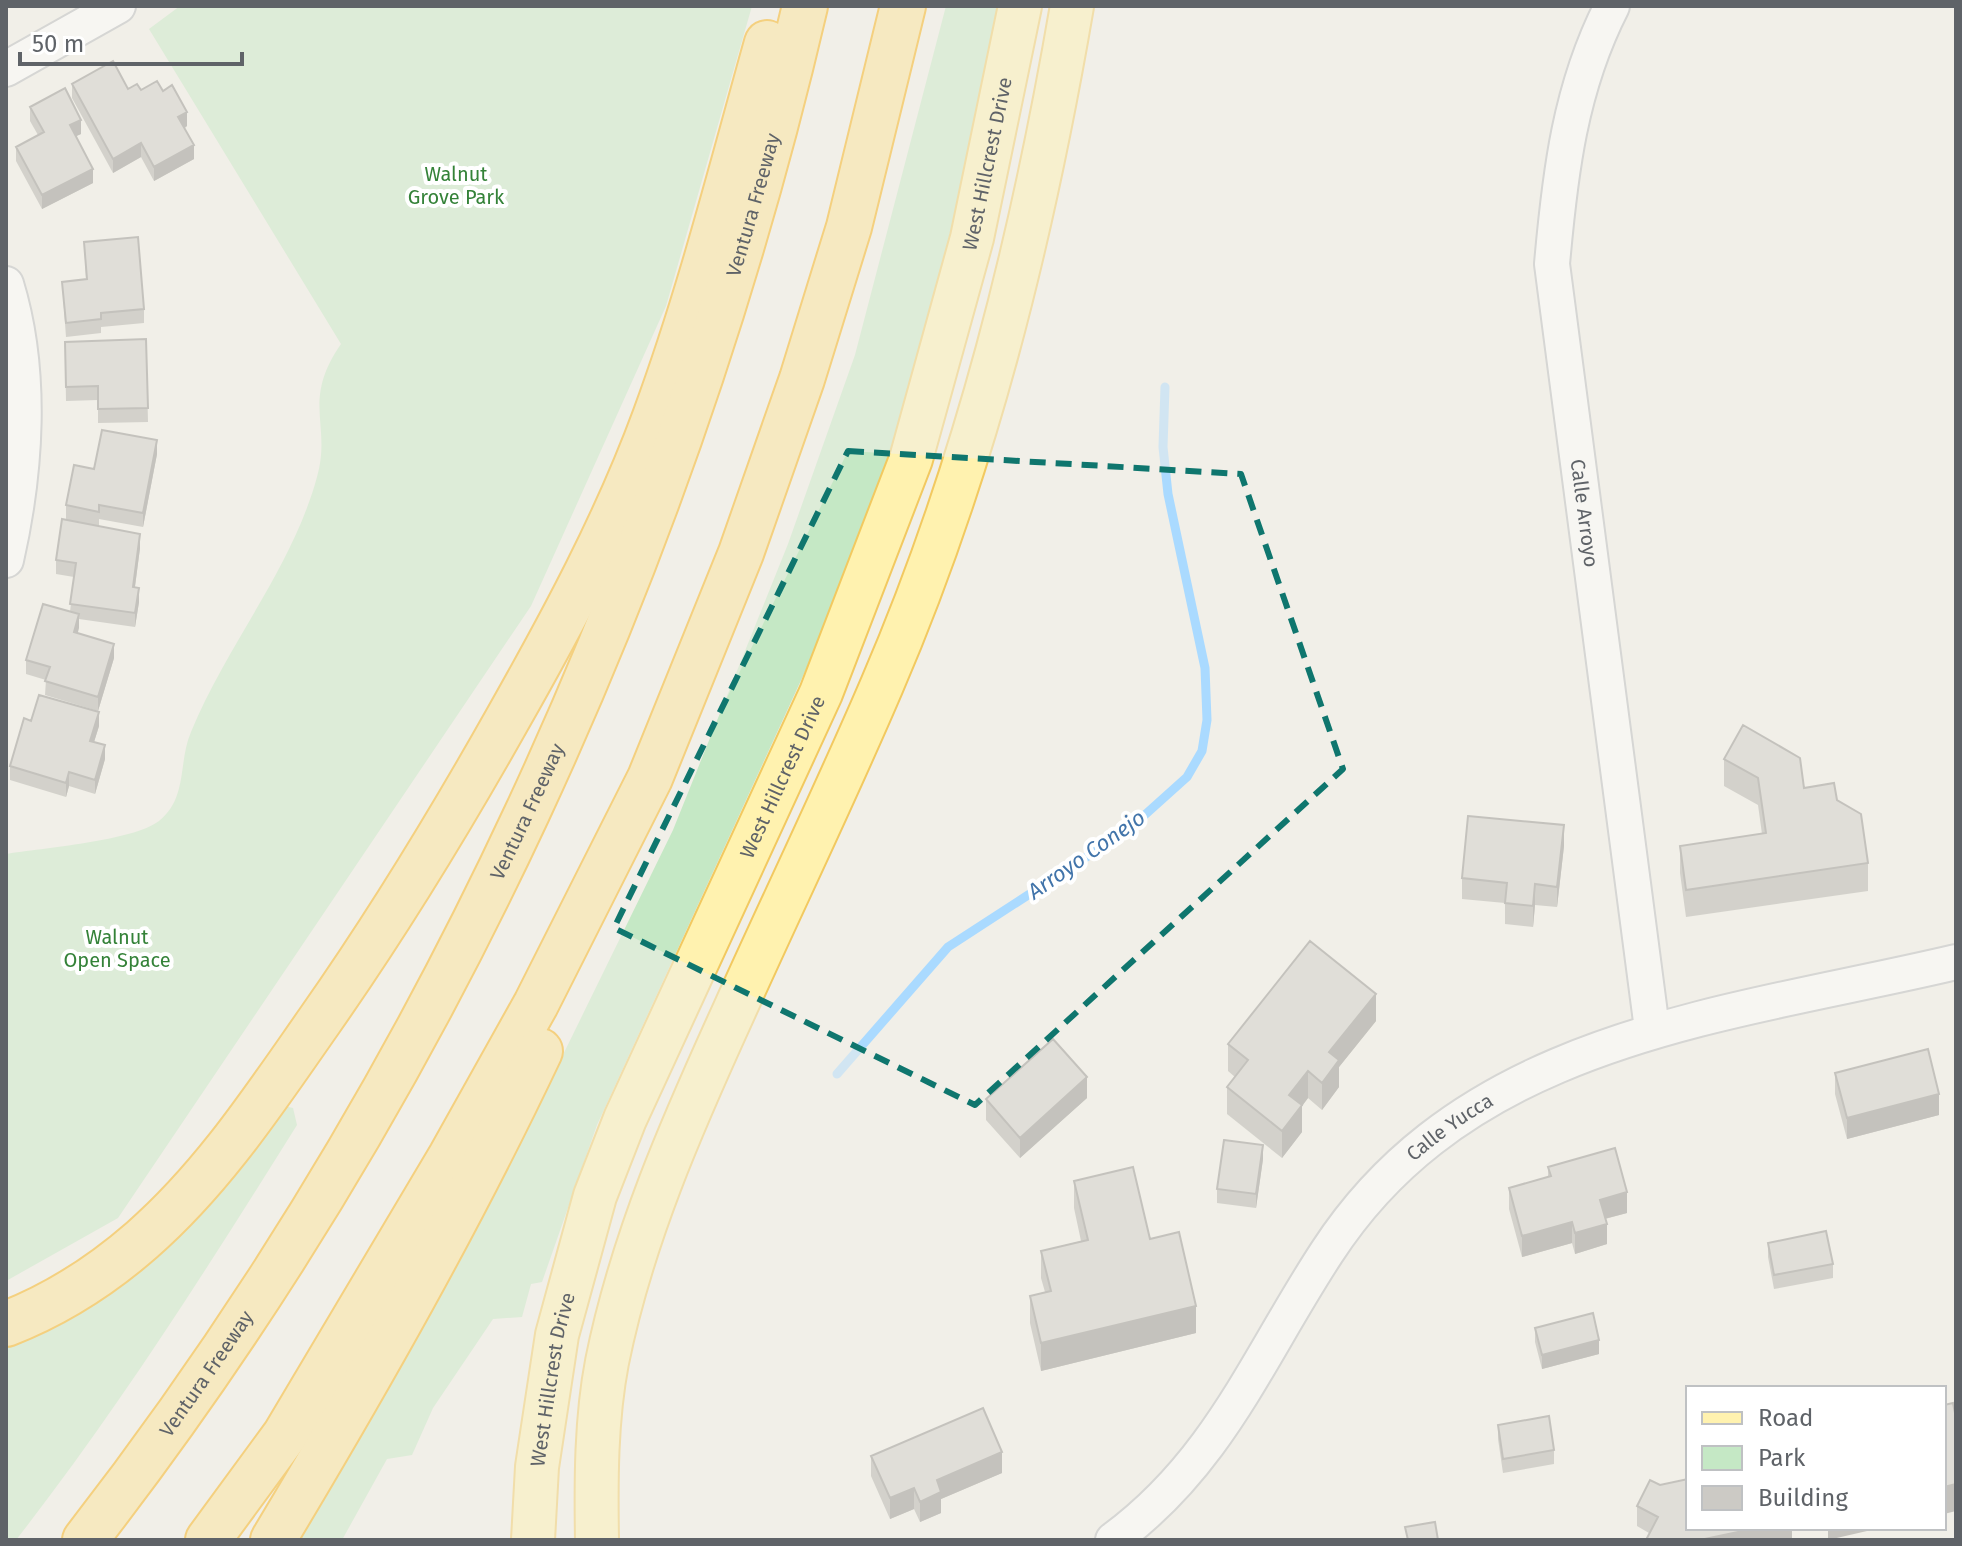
<svg xmlns="http://www.w3.org/2000/svg" width="1962" height="1546" viewBox="0 0 1962 1546" font-family="'Fira Sans',sans-serif">
<style>
.green{fill:#c5e8c5}
.lines{fill:none;stroke-linecap:round;stroke-linejoin:round}
.stream{stroke:#aadaff;stroke-width:9}
.minor-casing{stroke:#b5b8bc;stroke-width:38}
.major-casing{stroke:#f2c960;stroke-width:46}
.highway-casing{stroke:#f9ab00;stroke-width:48}
.minor{stroke:#fff;stroke-width:34}
.major{stroke:#fff2af;stroke-width:42}
.highway{stroke:#fde293;stroke-width:44}
.wall{fill:#afaea9}
.shaded-wall{fill:#8f8d8a}
.building{fill:#cccac5;stroke:#8f8d8a;stroke-width:2}
.marked{fill:none;stroke:#0f766e;stroke-width:6;stroke-dasharray:16 10;stroke-linejoin:round}
.labels{text-anchor:middle;stroke-width:8;stroke-linejoin:round;paint-order:stroke}
.street-label{font-size:20px;fill:#5f6368;stroke:#fff}
.park-label{font-size:20px;fill:#348238;stroke:#fff}
.water-label{font-size:22px;font-style:italic;fill:#4174aa;stroke:#fff}
</style>
<rect width="100%" height="100%" fill="#f1efe8"/>
<path class="green" d="M180,6H752L666,306L531,606L118,1218L6,1281V854C42,848 133,841 159,821C188,798 178,762 191,732C227,644 292,569 317,477C332,424 301,402 341,344L149,29Z
M946,6H998L987,95L912,399L847,580L597,1125L542,1282L531,1284L522,1317L493,1319L433,1408L412,1455L387,1459L342,1540H289L402,1359L513,1157L673,830L788,544L855,355Z
M284,1106L293,1108L297,1125C208,1267 119,1408 16,1540H6V1337Z"/>
<g class="lines">
<path class="stream" d="M837,1074L948,947L1128,830L1187,777L1202,751L1207,720L1205,668L1168,494L1163,447L1165,387"/>
<defs>
<g id="minor">
<path id="s1" d="M1612,6C1570,88 1560,173 1552,264L1652,1029"/>
<path d="M6,69L118,6"/>
<path d="M6,284C33,372 26,472 6,560"/>
<path id="s2" d="M1113,1540C1219,1462 1258,1357 1327,1252C1468,1035 1728,1016 1956,962"/>
</g>
<g id="major">
<path id="s3" d="M533,1540L537,1467L557,1335L595,1196L625,1119L821,693L911,459L972,238L1020,6"/>
<path d="M597,1540C596,1481 596,1419 607,1362C632,1238 682,1125 734,1011C783,902 835,795 882,685C976,467 1032,239 1072,6"/>
</g>
<g id="highway">
<path d="M6,1324C55,1305 103,1274 142,1240C214,1177 266,1097 320,1020C388,923 449,823 507,720C562,623 616,523 655,417C700,295 732,168 767,43"/>
<path id="s4" d="M85,1540C434,1091 676,559 805,6"/>
<path d="M208,1540L285,1435L451,1156L536,1004L650,778L741,553L802,379L849,227L903,6"/>
<path d="M273,1540C369,1380 460,1220 540,1051"/>
</g>
</defs>
<use href="#minor" class="minor-casing"/>
<use href="#major" class="major-casing"/>
<use href="#highway" class="highway-casing"/>
<use href="#minor" class="minor"/>
<use href="#major" class="major"/>
<use href="#highway" class="highway"/>
</g>
<path class="wall" d="M72,84L141,90L163,91L187,126L185,128L194,159L154,181L141,157L113,173L72,98Z
M30,107L81,134L76,136L93,183L42,209L16,161V147L38,135L30,121Z
M84,242L144,309V323L101,327V333L66,337L62,282L86,279Z
M146,339L148,422L98,423V400L66,401L65,342Z
M157,454L143,527L99,519V526L66,520V505L94,469Z
M140,548L135,587L139,602L135,627L79,619L78,633L114,658L98,711L45,695L46,680L26,674V660L70,612L74,577L56,574V560Z
M31,721L99,726L94,742L105,759L95,794L69,786L66,797L10,780V766Z
M1724,759L1837,800L1868,863V891L1686,917L1680,873V846L1762,834L1758,805L1724,786Z
M1564,846L1557,907L1535,905L1533,927L1505,924V903L1462,899V878Z
M1376,1021L1339,1067V1087L1322,1110L1308,1098L1302,1106V1132L1282,1158L1227,1114V1087L1235,1077L1228,1071V1044Z
M1835,1073L1939,1115L1847,1139L1835,1094Z
M1087,1098L1020,1158L986,1120V1099Z
M1263,1159L1256,1208L1217,1203V1189Z
M1548,1167L1627,1213L1605,1219L1607,1244L1575,1254L1572,1243L1522,1257L1509,1209V1188L1548,1177Z
M1074,1181L1150,1239L1196,1333L1041,1371L1030,1323V1296L1045,1292L1041,1278V1251L1081,1241L1074,1208Z
M1768,1243L1833,1264V1278L1774,1289L1768,1257Z
M1535,1328L1599,1354L1542,1369L1535,1342Z
M1498,1425L1554,1450V1464L1503,1473L1498,1439Z
M871,1456L1002,1473L941,1499V1513L920,1522L914,1509L890,1519L871,1476Z
M1660,1485L1792,1528V1540L1649,1533L1637,1526V1506Z"/>
<path class="shaded-wall" d="M187,112V126L178,131V117Z
M81,120V134L70,139V125Z
M141,143V157L113,173V159Z
M194,145V159L154,181V167Z
M93,169V183L42,209V195Z
M157,440V454L143,527V513Z
M140,534V548L133,601V587Z
M139,588V602L135,627V613Z
M79,614V628L74,646V632Z
M114,644V658L98,711V697Z
M99,712V726L90,755V741Z
M105,745V759L95,794V780Z
M69,772V786L66,797V783Z
M1564,825V846L1557,907V887Z
M1535,884V905L1533,927V906Z
M1376,994V1021L1339,1067V1087L1322,1110V1083L1329,1052Z
M1308,1071V1098L1302,1106V1132L1282,1158V1131L1289,1095Z
M1087,1077V1098L1020,1158V1138Z
M1939,1094V1115L1847,1139V1118Z
M1263,1145V1159L1256,1208V1194Z
M1627,1192V1213L1600,1220V1200Z
M1572,1222V1243L1522,1257V1236Z
M1607,1224V1244L1575,1254V1233Z
M1196,1306V1333L1041,1371V1343Z
M1599,1340V1354L1542,1369V1355Z
M1002,1452V1473L941,1499V1513L920,1522V1502L937,1480Z
M1956,1484V1511L1944,1514V1487Z
M914,1488V1509L890,1519V1498Z
M1757,1528H1792V1540H1700Z
M1828,1528H1880L1828,1540Z"/>
<path class="building" d="M113,61L128,89L137,84L141,90L157,81L163,91L172,85L187,112L178,117L194,145L154,167L141,143L113,159L72,84Z
M65,88L81,120L70,125L93,169L42,195L16,147L44,132L30,107Z
M138,237L144,309L101,313V319L66,323L62,282L87,279L84,242Z
M146,339L148,408L98,409V386L66,387L65,342Z
M102,430L157,440L143,513L99,505V512L66,505L74,465L94,469Z
M62,519L140,534L133,587L139,588L135,613L70,604L76,563L56,560Z
M43,604L79,614L74,632L114,644L98,697L45,681L50,667L26,660Z
M39,695L99,712L90,741L105,745L95,780L69,772L66,783L10,766L24,718L31,721Z
M1743,725L1800,758L1804,788L1834,783L1837,800L1861,814L1868,863L1686,890L1680,846L1766,833L1758,778L1724,759Z
M1468,816L1564,825L1557,887L1535,884L1533,906L1505,903L1507,883L1462,878Z
M1310,941L1376,994L1329,1052L1339,1060L1322,1083L1308,1071L1289,1095L1302,1105L1282,1131L1227,1087L1248,1060L1228,1044Z
M1053,1039L1087,1077L1020,1138L986,1099Z
M1928,1049L1939,1094L1847,1118L1835,1073Z
M1224,1140L1263,1145L1256,1194L1217,1189Z
M1615,1148L1627,1192L1600,1200L1607,1224L1575,1233L1572,1222L1522,1236L1509,1188L1551,1176L1548,1167Z
M1133,1167L1150,1239L1179,1232L1196,1306L1041,1343L1030,1296L1051,1291L1041,1251L1088,1240L1074,1181Z
M1826,1231L1833,1264L1774,1275L1768,1243Z
M1593,1313L1599,1340L1542,1355L1535,1328Z
M1953,1403L1956,1418V1484L1944,1487V1405Z
M983,1408L1002,1452L937,1480L941,1492L920,1502L914,1488L890,1498L871,1456Z
M1549,1416L1554,1450L1503,1459L1498,1425Z
M1688,1479V1528H1757L1700,1540H1646L1658,1517L1637,1506L1650,1480L1660,1485Z
M1435,1522L1438,1540H1408L1405,1527Z"/>
<path d="M0 0H1962V1546H0ZM848,451L1241,474L1343,769L975,1105L614,928Z" fill="#f1efe8" fill-opacity=".55" fill-rule="evenodd"/>
<path class="marked" d="M848,451L1241,474L1343,769L975,1105L614,928Z"/>
<g class="labels">
<g class="street-label">
<text dy="7" stroke="none"><textPath href="#s3" startOffset="1458">West Hillcrest Drive</textPath></text>
<text dy="7" stroke="none"><textPath href="#s4" startOffset="1502">Ventura Freeway</textPath></text>
<text dy="7" stroke="none"><textPath href="#s1" startOffset="518">Calle Arroyo</textPath></text>
<text dy="7" stroke="none"><textPath href="#s3" startOffset="810">West Hillcrest Drive</textPath></text>
<text dy="7" stroke="none"><textPath href="#s4" startOffset="854">Ventura Freeway</textPath></text>
<text dy="7" stroke="none"><textPath href="#s2" startOffset="538">Calle Yucca</textPath></text>
<text dy="7" stroke="none"><textPath href="#s4" startOffset="206">Ventura Freeway</textPath></text>
<text dy="7" stroke="none"><textPath href="#s3" startOffset="162">West Hillcrest Drive</textPath></text>
</g>
<g class="park-label">
<text x="456" y="181">Walnut<tspan x="456" dy="23">Grove Park</tspan></text>
<text x="117" y="944">Walnut<tspan x="117" dy="23">Open Space</tspan></text>
</g>
<g class="water-label">
<text transform="translate(1086 854) rotate(-35)" y="8">Arroyo Conejo</text>
</g>
</g>
<rect width="1962" height="1546" fill="none" stroke="#5f6368" stroke-width="16"/>
<rect x="1686" y="1386" width="260" height="144" fill="#ffffff" stroke="#bfc1c3" stroke-width="2"/>
<rect x="1702" y="1412" width="40" height="12" fill="#fff2af" stroke="#bfc1c3" stroke-width="2"/>
<text x="1758" y="1426" font-size="24" fill="#5f6368">Road</text>
<rect x="1702" y="1446" width="40" height="24" fill="#c5e8c5" stroke="#bfc1c3" stroke-width="2"/>
<text x="1758" y="1466" font-size="24" fill="#5f6368">Park</text>
<rect x="1702" y="1486" width="40" height="24" fill="#cccac5" stroke="#bfc1c3" stroke-width="2"/>
<text x="1758" y="1506" font-size="24" fill="#5f6368">Building</text>
<path d="M20 52v12h222v-12" fill="none" stroke="#5f6368" stroke-width="4"/>
<text x="32" y="52" font-size="24" fill="#5f6368" stroke="#ffffff" stroke-width="6" paint-order="stroke">50 m</text>
</svg>
